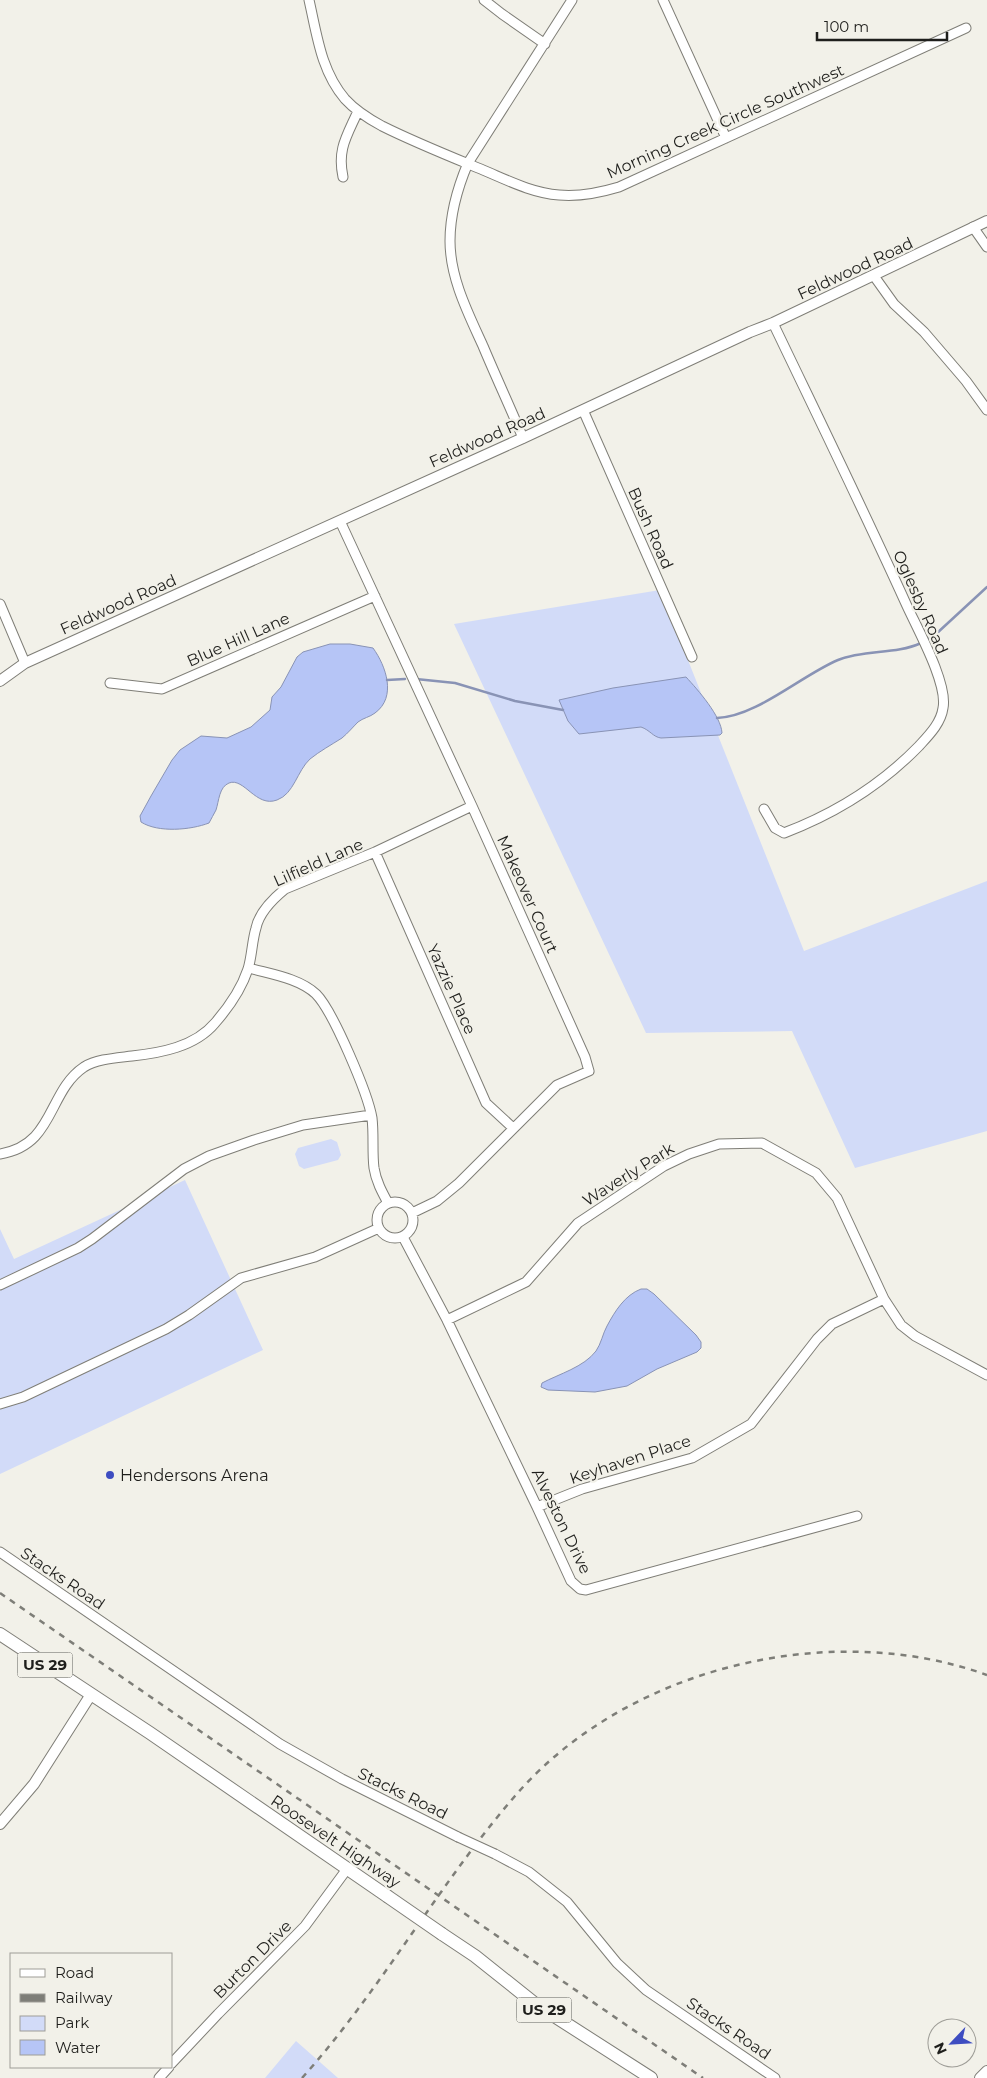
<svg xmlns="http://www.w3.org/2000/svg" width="987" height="2078" viewBox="0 0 987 2078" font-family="Montserrat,sans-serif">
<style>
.green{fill:#d2dbf8}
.water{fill:#b6c5f6;stroke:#8993b5}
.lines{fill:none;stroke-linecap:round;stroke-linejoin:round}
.stream{stroke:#8993b5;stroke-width:2.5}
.minor-casing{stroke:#7f7e77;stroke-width:11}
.tertiary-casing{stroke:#7f7e77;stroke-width:12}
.primary-casing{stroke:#7f7e77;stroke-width:14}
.minor{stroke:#fff;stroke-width:9}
.tertiary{stroke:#fff;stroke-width:10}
.primary{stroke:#fff;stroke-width:12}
.rail{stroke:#7e7e78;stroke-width:2.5;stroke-dasharray:6 6;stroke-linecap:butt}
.minor-bridge-casing{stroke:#7f7e77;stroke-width:11;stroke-linecap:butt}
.primary-bridge-casing{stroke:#7f7e77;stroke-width:14;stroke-linecap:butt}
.minor-bridge{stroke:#fff;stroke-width:9}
.primary-bridge{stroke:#fff;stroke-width:12}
.poi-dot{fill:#3e4dc1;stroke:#f2f1e9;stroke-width:2}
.labels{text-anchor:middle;stroke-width:4.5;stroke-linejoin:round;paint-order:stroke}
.shield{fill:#f2f1e9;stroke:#5e5e5a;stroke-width:1}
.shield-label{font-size:15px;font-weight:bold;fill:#1f1f1c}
.street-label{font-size:16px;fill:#1f1f1c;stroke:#f2f1e9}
.poi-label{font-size:16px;fill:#1f1f1c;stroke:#f2f1e9;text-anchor:start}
</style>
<rect width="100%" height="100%" fill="#f2f1e9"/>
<path class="green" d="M660,590L804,951L987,881V1131L855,1168L792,1031L646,1033L454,624Z
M331,1139L337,1142L341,1155L338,1160L304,1169L299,1166L295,1154L298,1148Z
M185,1180L263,1350L0,1474V1229L14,1259Z
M296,2041L338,2078H265Z"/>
<path class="water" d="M330,644H350L373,648C386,666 397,697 375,713C370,717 363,718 358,722C353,727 348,733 342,738C331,745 320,751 310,759C297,771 294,794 277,800C256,808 244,777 229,783C219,787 219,801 216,810C214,814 211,819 209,823C191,830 158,833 141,822L140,816L151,796L172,760L180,750L201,736L227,738L251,727L270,710L272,697L281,687L297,657L303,652Z
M686,677C698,690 721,716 722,733L720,735L661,738C653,737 650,730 641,727L579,734L568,721L559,700L613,688Z
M641,1289H647L654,1294L696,1335L701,1342V1348L697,1352L657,1369L627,1386L595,1392L548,1390L541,1387L542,1383C559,1374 584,1367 596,1351C601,1344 603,1333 607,1326C615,1311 625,1295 641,1289Z"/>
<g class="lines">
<path class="stream" d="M926,641L936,634L987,587
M416,679L455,683L515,701L563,710
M387,680L405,679
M717,718C756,717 802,675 838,660C865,649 895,655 921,643"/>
<defs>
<path id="minor" d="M309,0C317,35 321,71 345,99C355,110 369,119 382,126C414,142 449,156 483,170C507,180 532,193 559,195C580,197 599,193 619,187L966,28
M484,0L502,14L545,44
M663,0L726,138
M343,177C337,149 347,136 358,111
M973,227L987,247
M874,276L894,304L924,332L966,381L987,410
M583,410L692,657
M523,438C510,407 496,377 483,346C468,313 450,278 450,241C450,213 457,189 468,163L572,0
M340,521L472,806L585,1057L589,1071L557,1085L459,1183L437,1201L412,1213
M0,604L25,663
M110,683L162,689L375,596
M764,809L775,828L784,833C834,814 882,784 919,746C929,735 941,723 943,708C948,684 918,630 907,606C864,511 818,417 773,323
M375,852L486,1103L513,1128
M249,968C270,974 299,978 316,994C333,1011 368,1094 372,1118C374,1135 372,1152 374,1168C376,1181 382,1192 388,1203
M0,1154C55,1145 47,1092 84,1067C97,1059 116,1058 132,1056C160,1053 195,1047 215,1023C229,1007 241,990 248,969C252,956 252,941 256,928C259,913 274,898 285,889L375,852L472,806
M377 1220a18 18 0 1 1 36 0a18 18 0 1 1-36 0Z
M403,1237L447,1320L537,1507L571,1581L580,1589L586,1590L857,1516
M0,1285L78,1248L92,1239L184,1169L209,1156L254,1140L303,1125L371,1115
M447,1320L526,1282L578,1223L664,1166L689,1154L719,1144L762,1143L816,1173L837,1198L884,1299L901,1325L915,1336L987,1375
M0,1404L23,1397L166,1329L189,1315L241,1278L315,1257L379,1228
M537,1507L582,1489L692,1458L751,1424L817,1339L832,1324L884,1299
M0,1552L280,1744L342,1779L458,1837
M495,1854L529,1872L567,1902L617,1963L646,1990L775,2078
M171,2064L218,2014L305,1926L347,1869
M159,2078L169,2067"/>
<path id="tertiary" d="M0,681L25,663L523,438L750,332L773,323L987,221
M0,1824L34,1784L90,1696
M980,2078L987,2071"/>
<path id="primary" d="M0,1634L150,1733L387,1896
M442,1934L475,1956L534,2003L651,2078"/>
</defs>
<use href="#minor" class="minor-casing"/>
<use href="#tertiary" class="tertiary-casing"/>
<use href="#primary" class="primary-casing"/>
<use href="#minor" class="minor"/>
<use href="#tertiary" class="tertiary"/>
<use href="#primary" class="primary"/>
<path class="rail" d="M0,1593L703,2078
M302,2078C381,1990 438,1885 515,1796C625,1668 829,1618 987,1675"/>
<defs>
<path id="minor-bridge" d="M458,1837L495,1854"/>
<path id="primary-bridge" d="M387,1896L442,1934"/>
</defs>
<use href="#minor-bridge" class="minor-bridge-casing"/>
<use href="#primary-bridge" class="primary-bridge-casing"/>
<use href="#minor-bridge" class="minor-bridge"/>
<use href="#primary-bridge" class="primary-bridge"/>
</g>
<circle class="poi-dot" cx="110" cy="1475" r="5"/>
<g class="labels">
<g class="shield">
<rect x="17.5" y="1652.5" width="55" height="25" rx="4"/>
<rect x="516.5" y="1997.5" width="55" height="25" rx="4"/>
</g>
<g class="shield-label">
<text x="45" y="1670">US 29</text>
<text x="544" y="2015">US 29</text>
</g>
<g class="street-label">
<text transform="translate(725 121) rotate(-24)" y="6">Morning Creek Circle Southwest</text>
<text transform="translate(855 268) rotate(-25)" y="6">Feldwood Road</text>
<text transform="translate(487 437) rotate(-24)" y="6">Feldwood Road</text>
<text transform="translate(651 528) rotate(66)" y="6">Bush Road</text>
<text transform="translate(921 602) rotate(66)" y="6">Oglesby Road</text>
<text transform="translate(118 604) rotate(-24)" y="6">Feldwood Road</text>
<text transform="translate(238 639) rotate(-24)" y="6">Blue Hill Lane</text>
<text transform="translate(318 862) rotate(-24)" y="6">Lilfield Lane</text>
<text transform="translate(528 894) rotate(66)" y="6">Makeover Court</text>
<text transform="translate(452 989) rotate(66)" y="6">Yazzie Place</text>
<text transform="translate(628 1174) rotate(-32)" y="6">Waverly Park</text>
<text transform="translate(630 1459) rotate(-18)" y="6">Keyhaven Place</text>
<text transform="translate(562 1521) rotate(64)" y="6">Alveston Drive</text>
<text transform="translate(63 1578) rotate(34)" y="6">Stacks Road</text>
<text transform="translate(403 1793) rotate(26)" y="6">Stacks Road</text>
<text transform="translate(336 1841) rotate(34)" y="6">Roosevelt Highway</text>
<text transform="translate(252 1959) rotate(-45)" y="6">Burton Drive</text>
<text transform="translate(729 2028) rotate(34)" y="6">Stacks Road</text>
</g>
<g class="poi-label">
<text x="120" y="1481">Hendersons Arena</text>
</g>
</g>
<rect x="10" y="1953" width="162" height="115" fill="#f2f1e9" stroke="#9e9d97"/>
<rect x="20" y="1969" width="25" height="8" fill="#ffffff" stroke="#9e9d97"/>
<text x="55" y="1978" font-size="15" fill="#1f1f1c">Road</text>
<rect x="20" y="1994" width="25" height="8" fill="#7e7e78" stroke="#9e9d97"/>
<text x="55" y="2003" font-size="15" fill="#1f1f1c">Railway</text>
<rect x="20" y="2016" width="25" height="15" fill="#d2dbf8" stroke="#9e9d97"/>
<text x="55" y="2028" font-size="15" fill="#1f1f1c">Park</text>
<rect x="20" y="2040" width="25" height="15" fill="#b6c5f6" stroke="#9e9d97"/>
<text x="55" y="2053" font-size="15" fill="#1f1f1c">Water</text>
<g transform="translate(952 2043) rotate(245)"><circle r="24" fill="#f2f1e9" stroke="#9e9d97"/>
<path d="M0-4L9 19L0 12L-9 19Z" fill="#3e4dc1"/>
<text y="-8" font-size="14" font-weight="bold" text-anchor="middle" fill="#1f1f1c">N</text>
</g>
<path d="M817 32v8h130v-8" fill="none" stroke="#1f1f1c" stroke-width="2.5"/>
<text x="824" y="32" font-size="15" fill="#1f1f1c" stroke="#f2f1e9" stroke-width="4" paint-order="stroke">100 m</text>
</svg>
